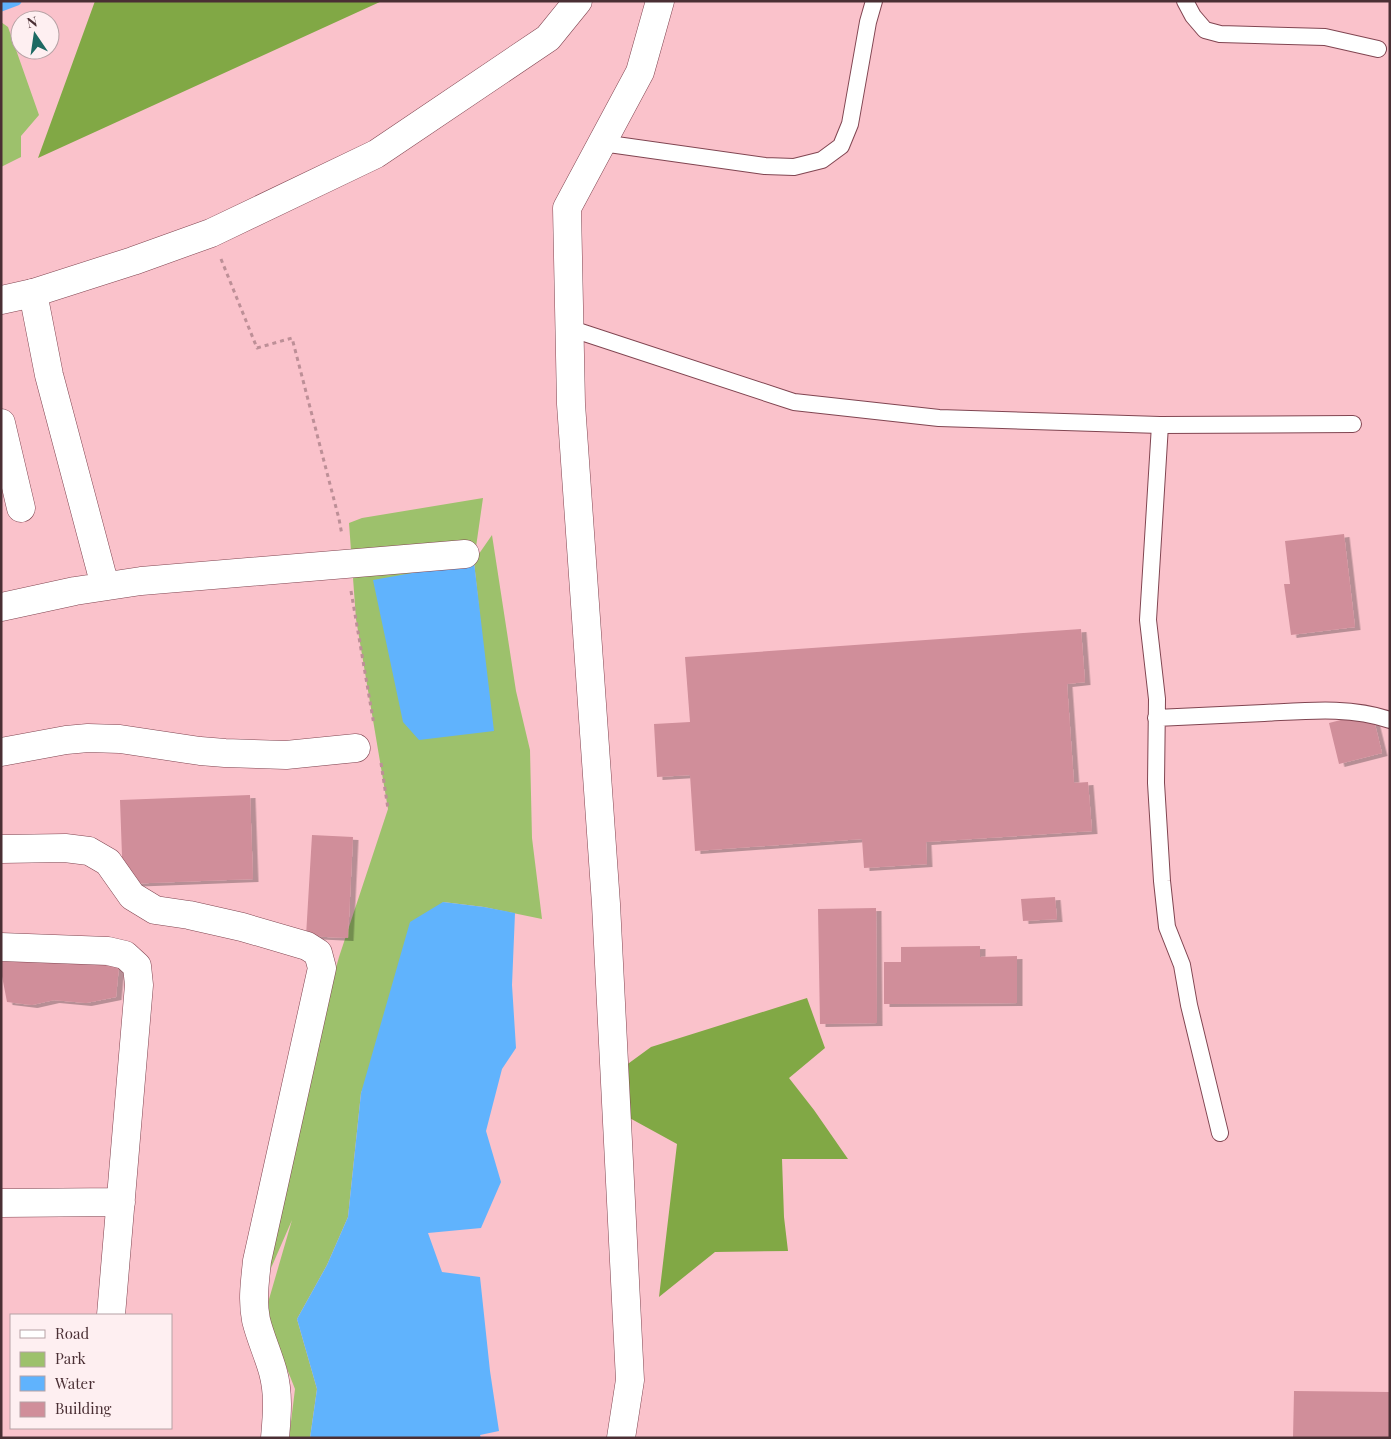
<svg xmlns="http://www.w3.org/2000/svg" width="1391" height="1439" viewBox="0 0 1391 1439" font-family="'Playfair Display',serif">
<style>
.green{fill:#9dc16c;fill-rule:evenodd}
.forest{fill:#81a845}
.water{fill:#60b3fd}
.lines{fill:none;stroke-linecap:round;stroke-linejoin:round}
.stream{stroke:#60b3fd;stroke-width:9}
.building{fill:#d08e9a;filter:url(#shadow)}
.lane-casing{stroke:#804551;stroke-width:18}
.street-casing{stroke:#804551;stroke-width:29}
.secondary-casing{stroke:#804551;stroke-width:29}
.path{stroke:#bd8f97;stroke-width:3;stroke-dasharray:4 4;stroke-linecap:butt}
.lane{stroke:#fff;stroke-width:16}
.street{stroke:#fff;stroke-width:28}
.secondary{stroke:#fff;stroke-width:28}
</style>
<defs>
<filter id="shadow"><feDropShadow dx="5.5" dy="3" stdDeviation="0" flood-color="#0004"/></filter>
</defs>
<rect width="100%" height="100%" fill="#fac2cb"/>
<path class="green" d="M1,22L8,27L39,115L21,136V157L1,167Z
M483,498L474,561L492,535L516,691L530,750L532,838L542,919L484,907L443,902L361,1093L348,1217L327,1265L297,1319L317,1389L310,1438H289L295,1389L265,1313L292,1220L265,1282L297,1104L339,957L388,809L356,619L349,523L362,518ZM474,562L483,646L419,740Z"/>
<path class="forest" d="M95,1H382L38,158Z
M807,998L825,1048L789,1078L814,1110L848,1159H782L784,1217L788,1251L715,1252L659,1297L677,1144L615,1110L625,1066L651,1047Z"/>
<path class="water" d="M474,562L494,731L419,740L403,722L373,580Z
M443,902L484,907L515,913L512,985L516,1048L502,1069L486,1131L501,1182L481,1228L428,1233L442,1272L480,1277L490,1371L499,1431L480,1435L481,1438H310L317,1389L297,1319L327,1265L348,1217L361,1093L410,922Z"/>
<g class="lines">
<path class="stream" d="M1,7L17,1"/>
</g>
<path class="building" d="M1344,534L1355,627L1291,635L1284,584H1290L1285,541Z
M1081,629L1085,682L1067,684L1074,783L1088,782L1092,831L926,842L927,864L864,868L862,839L695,851L690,775L657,777L654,724L690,722L685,657Z
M1372,712L1382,753L1339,764L1329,723Z
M250,795L253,879L123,884L120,800Z
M312,835L353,837L348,938L306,936Z
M1055,897L1057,919L1023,921L1021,899Z
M876,908L877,1023L820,1024L818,909Z
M980,946V957L1017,956V1003L884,1004V962H901V947Z
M87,955L119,966L116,997L86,1003L54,1000L32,1005L7,1002L1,971V962L13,960L47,963Z
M1294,1391L1390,1392V1438H1293Z"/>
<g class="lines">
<defs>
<path id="lane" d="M1185,1L1193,16L1205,30L1220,34L1325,37L1378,49
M602,143L765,166L794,167L822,160L841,146L850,124L868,22L874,1
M569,328L794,402L939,418L1160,425L1353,424
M1160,425L1148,620L1157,699L1156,783L1162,881L1167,927L1182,965L1189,1005L1220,1133
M1156,718C1192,716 1228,715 1264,713C1305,711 1350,706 1390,720"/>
<path id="street" d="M33,293L49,375L105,586
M1,423L21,508
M1,607L75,591L141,581L465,554
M1,752L66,740L88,738L120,739L200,751L225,753L286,755L356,748
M1,849L65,848L89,851L108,862L132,896L155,910L189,915L242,927L307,946L318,953L322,968L257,1261C255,1281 252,1300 256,1320C260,1337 268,1354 273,1372C279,1394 277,1415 275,1438
M1,947L108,951L125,955L137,966L139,985L111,1315
M1,1203L121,1202"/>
<path id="secondary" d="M1,300L33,293L133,261L211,233L376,154L548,38L578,1
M621,1438L630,1380L606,904L571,404L567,208L640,72L660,1"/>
</defs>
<use href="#lane" class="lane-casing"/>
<use href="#street" class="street-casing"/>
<use href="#secondary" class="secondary-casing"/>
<path class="path" d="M221,259L257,348L292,338L339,519L342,535
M351,591L374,725
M381,763L388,809"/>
<use href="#lane" class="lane"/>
<use href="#street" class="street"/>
<use href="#secondary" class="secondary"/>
</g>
<rect width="1391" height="1439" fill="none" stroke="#4a2f34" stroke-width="5"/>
<rect x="10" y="1314" width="162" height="115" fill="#feeff1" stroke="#b6a2a5"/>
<rect x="20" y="1330" width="25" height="8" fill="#ffffff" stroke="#b6a2a5"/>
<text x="55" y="1339" font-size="15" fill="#4a2f34">Road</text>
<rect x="20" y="1352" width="25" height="15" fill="#9dc16c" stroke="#b6a2a5"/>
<text x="55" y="1364" font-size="15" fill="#4a2f34">Park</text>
<rect x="20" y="1376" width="25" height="15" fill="#60b3fd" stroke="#b6a2a5"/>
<text x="55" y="1389" font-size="15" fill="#4a2f34">Water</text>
<rect x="20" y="1402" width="25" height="15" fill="#d08e9a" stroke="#b6a2a5"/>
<text x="55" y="1414" font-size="15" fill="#4a2f34">Building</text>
<g transform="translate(35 35) rotate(347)"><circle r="24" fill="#feeff1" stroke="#b6a2a5"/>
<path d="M0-4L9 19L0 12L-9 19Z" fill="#1e6963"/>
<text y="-8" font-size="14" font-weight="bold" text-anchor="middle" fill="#4a2f34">N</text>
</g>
</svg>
